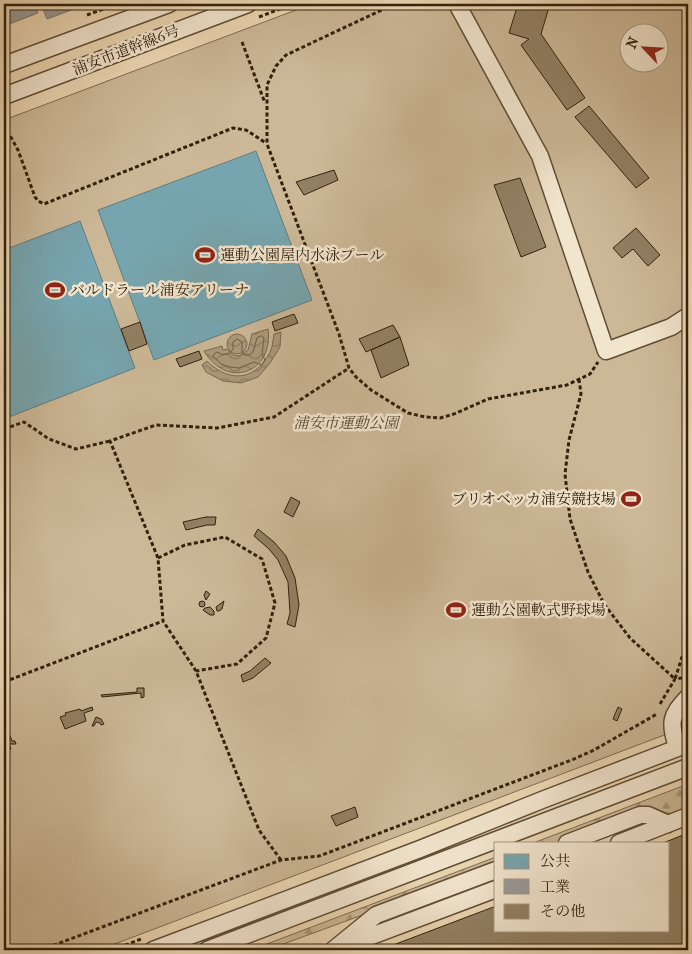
<svg xmlns="http://www.w3.org/2000/svg" width="692" height="954" viewBox="0 0 692 954" font-family="'IM FELL French Canon','Noto Serif JP',serif">
<style>
.forest{fill:url(#forest-firs);stroke:#7f6c52}
.park{fill:#ccb897;stroke:#7f6c52;fill-rule:evenodd}
.water{fill:url(#water-waves);stroke:#7b694f}
.public{fill:#76a5af;stroke:#627d7e}
.industry{fill:#999;stroke:#7a756f}
.lines{fill:none;stroke-linecap:round;stroke-linejoin:round}
.shore{stroke:#6f5d44;stroke-width:1}
.building{fill:#928063;stroke:#32210d}
.minor-casing{stroke:#604e36;stroke-width:19}
.path{stroke:#32210d;stroke-width:3;stroke-dasharray:4 2.5;stroke-linecap:butt}
.minor{stroke:#f2e5ce;stroke-width:16}
.labels{text-anchor:middle;stroke-width:5;stroke-linejoin:round;paint-order:stroke}
.street-label{font-size:15px;fill:#32210d;stroke:#f2e5ce}
.poi-label{font-size:15px;fill:#32210d;stroke:#f2e5ce;text-anchor:start}
.park-label{font-size:15px;font-style:italic;fill:#584730;stroke:#f2e5ce}
</style>
<defs>
<pattern id="forest-firs" width="22" height="20" patternUnits="userSpaceOnUse" patternTransform="scale(1.25)"><rect width="22" height="20" fill="#ccb897"/><path d="M5 1l3.5 6h-7zM16 11l3.5 6h-7z" fill="#a6957a"/></pattern>
<pattern id="water-waves" width="16" height="10" patternUnits="userSpaceOnUse" patternTransform="scale(1.25)"><rect width="16" height="10" fill="#ac997b"/><path d="M0 5q4-4 8 0t8 0" fill="none" stroke="#8d7c63"/></pattern>
</defs>
<rect width="100%" height="100%" fill="#ebd7b3"/>
<filter id="stains"><feTurbulence type="fractalNoise" baseFrequency=".004" numOctaves="4"/><feColorMatrix values="0 0 0 0 .2 0 0 0 0 .09 0 0 0 0 .02 0 0 0 .5 -.17"/></filter>
<radialGradient id="worn" r=".72"><stop offset=".6" stop-color="#630" stop-opacity="0"/><stop offset="1" stop-color="#630" stop-opacity=".3"/></radialGradient>
<path class="forest" d="M688,784V809C673,815 669,815 654,808L560,843H533Z
M496,857V866L267,950H251Z"/>
<path class="park" d="M312,4H688V726L99,950H4V120ZM630,32H660V62H630Z"/>
<path class="water" d="M268,329C274,373 227,390 204,351L222,346L223,350L227,349L233,355L239,356L248,350L252,334Z
M281,332L280,347L270,363L258,377L241,383L223,381L206,372L202,365L207,361C225,379 249,383 265,360C267,357 270,353 271,350C273,345 273,339 274,334Z
M227 344a10 10 0 1 1 20 0a10 10 0 1 1-20 0Z"/>
<path class="public" d="M256,151L312,300L154,360L98,210Z
M80,221L135,368L4,419V250Z"/>
<path class="industry" d="M4,4H34L38,13L4,26Z
M41,4H87L47,19Z"/>
<g class="lines">
<path class="shore" d="M262,336L264,338L262,354L265,360L262,365L254,362L239,368L230,367L221,364L213,356L214,354L217,352L223,355L230,353L233,349V342L237,339L242,342V353L245,355H249L253,352L257,338Z"/>
</g>
<path class="building" d="M518,4H550L541,34L585,98L567,110L521,45L529,39L509,33Z
M589,106L649,178L636,188L575,117Z
M334,170L338,180L304,195L296,182Z
M520,178L546,247L521,257L494,185Z
M636,228L660,255L648,266L633,249L622,258L613,248Z
M294,314L298,323L275,331L272,322Z
M140,322L147,344L129,351L121,329Z
M393,325L400,337L366,352L359,339Z
M400,337L409,365L381,378L371,350Z
M199,351L202,359L180,367L176,359Z
M291,497L300,502L293,517L284,512Z
M206,517H216L215,525H207L186,530L183,522Z
M258,529L274,542L286,556L295,578L299,605L295,627L287,624L290,613L288,582L278,560L269,549L254,536Z
M206,591L210,594L206,600L204,595Z
M199 604a3 3 0 1 1 6 0a3 3 0 1 1-6 0Z
M224,601L222,609L219,611H217L216,607Z
M210,607L214,611V615H210L203,610L205,608Z
M265,658L271,663L253,678L243,682L241,675L250,671Z
M137,688H144V697L141,698V693L102,697L101,695L137,692Z
M92,707L93,710L84,713L86,721L65,729L60,717L66,715L65,713L80,709L81,711Z
M618,707L622,709L617,721L613,719Z
M96,717L101,719L104,724L101,725L100,723L96,722L94,726H92Z
M9,733L12,741H15L16,744H9L11,749L9,750L7,745L4,746V743L9,741L6,734Z
M355,807L358,817L336,826L331,816Z
M688,833V950H380L496,906V930H668V843H663Z"/>
<g class="lines">
<defs>
<path id="minor" d="M457,4L540,156L606,351L671,327L688,316
M4,65L169,4
M4,96L248,4
M677,748C670,722 669,717 688,697
M567,843L640,815H648L668,824
M619,843L688,816
M345,946L496,889
M153,950L420,849L542,800L688,744
M207,950L688,767
M333,950L376,915L496,870"/>
</defs>
<use href="#minor" class="minor-casing"/>
<path class="path" d="M400,4L386,8L286,55L276,66L267,85V144L339,334L349,368L356,377L371,390L408,413L425,417L440,418L454,414L488,399L567,385L590,374L598,362
M415,4H423
M87,15L117,4
M259,17L293,4
M242,42L265,103
M4,125L18,150L35,197L38,201L44,204L233,128L246,130L266,143
M579,379L581,394L569,440L565,474L570,519L588,572L604,604L630,638L675,679L683,654
M4,429L24,422L49,439L76,449L110,441
M158,558L185,545L225,537L262,559L275,603L266,638L237,664L196,671
M4,682L163,621
M660,704L675,679L688,677
M281,860L259,830L196,671L163,621L158,558L110,441L156,425L217,428L274,417L349,368
M41,950L281,860L319,856L330,852L574,759L594,750L657,714
M113,950L141,939"/>
<use href="#minor" class="minor"/>
</g>
<defs>
<symbol id="stadium-bare" viewBox="-9 -9 18 18"><path d="M0-5a6.5 5 0 1 0 0 10a6.5 5 0 1 0 0-10ZM-3.5-1.8h7v3.6h-7Z" fill="#8f2418" stroke="#f2e5ce" stroke-width="2.5" paint-order="stroke"/></symbol>
</defs>
<g fill-rule="evenodd">
<use href="#stadium-bare" x="191" y="241" width="28" height="28"/>
<use href="#stadium-bare" x="41" y="276" width="28" height="28"/>
<use href="#stadium-bare" x="617" y="485" width="28" height="28"/>
<use href="#stadium-bare" x="442" y="596" width="28" height="28"/>
</g>
<g class="labels">
<g class="street-label">
<text transform="translate(126 50) rotate(-21)" y="5">浦安市道幹線6号</text>
</g>
<g class="poi-label">
<text x="220" y="260">運動公園屋内水泳プール</text>
<text x="70" y="295">バルドラール浦安アリーナ</text>
<text x="616" y="504" text-anchor="end">ブリオベッカ浦安競技場</text>
<text x="471" y="615">運動公園軟式野球場</text>
</g>
<g class="park-label">
<text x="346" y="428">浦安市運動公園</text>
</g>
</g>
<rect width="692" height="954" fill="none" stroke="#ebd7b3" stroke-width="20"/>
<rect x="5" y="5" width="682" height="944" fill="none" stroke="#32210d" stroke-width="2.5"/>
<rect x="10" y="10" width="672" height="934" fill="none" stroke="#32210d"/>
<rect x="494" y="842" width="175" height="90" fill="#f2e5ce" stroke="#a59781"/>
<rect x="504" y="854" width="25" height="15" fill="#76a5af" stroke="#a59781"/>
<text x="540" y="866" font-size="15" fill="#32210d">公共</text>
<rect x="504" y="879" width="25" height="15" fill="#999999" stroke="#a59781"/>
<text x="540" y="892" font-size="15" fill="#32210d">工業</text>
<rect x="504" y="904" width="25" height="15" fill="#928063" stroke="#a59781"/>
<text x="540" y="916" font-size="15" fill="#32210d">その他</text>
<g transform="translate(644 48) rotate(295)"><circle r="24" fill="#f2e5ce" stroke="#a59781"/>
<path d="M0-4L9 19L0 12L-9 19Z" fill="#8f2418"/>
<text y="-8" font-size="14" font-weight="bold" text-anchor="middle" fill="#32210d">N</text>
</g>
<rect width="100%" height="100%" filter="url(#stains)"/>
<rect width="100%" height="100%" fill="url(#worn)"/>
</svg>
